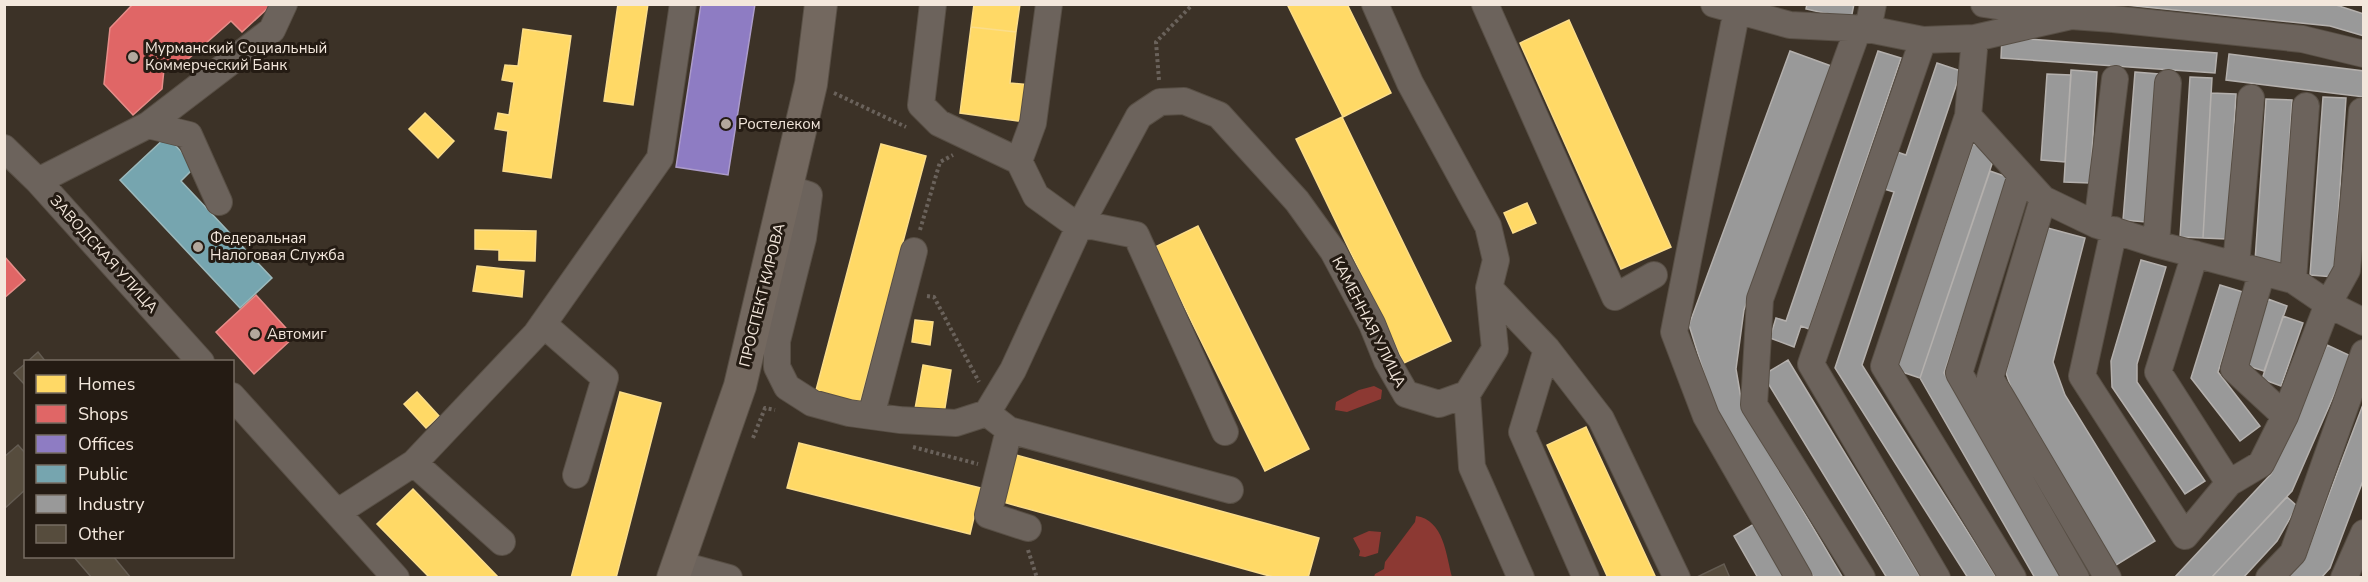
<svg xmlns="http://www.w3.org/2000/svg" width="2368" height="582" viewBox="0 0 2368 582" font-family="'Nunito Sans',sans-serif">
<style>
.forest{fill:#8c3933}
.homes{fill:#ffd966;stroke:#fbdd89;stroke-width:1.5}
.shops{fill:#e06666;stroke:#e68d89;stroke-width:1.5}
.offices{fill:#8e7cc3;stroke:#ac9cca;stroke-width:1.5}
.public{fill:#76a5af;stroke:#9cb9bc;stroke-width:1.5}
.industry{fill:#999;stroke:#b4b0ad;stroke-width:1.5}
.building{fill:#564c3d;stroke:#645c52;stroke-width:1.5}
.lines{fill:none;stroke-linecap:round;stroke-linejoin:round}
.minor-casing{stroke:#584f45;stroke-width:28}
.major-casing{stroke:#584f45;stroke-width:34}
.path{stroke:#6a625b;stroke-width:4;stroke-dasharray:3 3;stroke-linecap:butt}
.minor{stroke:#6c635c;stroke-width:26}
.major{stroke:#73685f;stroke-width:32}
.poi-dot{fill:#b3a89d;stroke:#241b13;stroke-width:2}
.labels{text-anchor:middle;stroke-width:6;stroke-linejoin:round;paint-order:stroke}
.poi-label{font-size:15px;fill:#f3e7dc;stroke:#241b13;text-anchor:start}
.street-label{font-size:15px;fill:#f3e7dc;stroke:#241b13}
</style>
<rect width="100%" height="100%" fill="#3c3227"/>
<path class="forest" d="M1374,386L1382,390L1381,399L1347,412L1335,410L1336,402L1359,390Z
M1416,516C1444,520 1446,555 1452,577H1374L1375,574L1384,569L1385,562L1415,522Z
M1369,531L1381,532L1378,553L1365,557L1359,556L1360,551L1353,538Z"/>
<path class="homes" d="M618,4H648L633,105L604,101Z
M974,4H1020L1016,32L971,27Z
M1287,4H1347L1391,93L1343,117Z
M1569,20L1671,247L1621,269L1520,43Z
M971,27L1016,32L1010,83L1031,85L1026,122L960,113Z
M523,29L571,36L551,178L503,171L508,131L495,129L498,113L509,115L514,82L502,80L505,65L518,66Z
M425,113L454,141L438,158L409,129Z
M1342,117L1451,341L1404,363L1296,139Z
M881,144L926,156L859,406L815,394Z
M1527,203L1536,223L1513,233L1504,213Z
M1198,226L1309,449L1265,471L1155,247Z
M475,230L536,231L535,261L499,260V250L475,249Z
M477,266L524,271L522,297L473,291Z
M915,320L933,322L930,345L912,342Z
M923,365L951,370L944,414L915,409Z
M417,392L439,416L426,428L404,404Z
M620,392L661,403L616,578H571Z
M1586,427L1656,578H1608L1547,445Z
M799,443L981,488L970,534L787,488Z
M1016,455L1319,538L1308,578H1277L1003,502Z
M413,489L499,578H430L377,524Z"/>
<path class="shops" d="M133,4H269L270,6L242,32L231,21L188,59L164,69L162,89L133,115L104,84L110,28Z
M4,256L25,280L4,298Z
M256,295L294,337L254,374L216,332Z"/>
<path class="offices" d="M701,4H755L728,175L676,167Z"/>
<path class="public" d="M167,136L195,167L181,181L272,278L240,308L120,180Z"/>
<path class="industry" d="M1807,4H1854L1851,19L1806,9Z
M2116,4H2333L2364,14V36L2330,26Z
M2002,37L2217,53L2215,73L2001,58Z
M1790,51L1834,67L1744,310L1736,369L1743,410L1843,578H1814L1718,418L1689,325Z
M1878,51L1901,58L1809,329L1801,326L1794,347L1770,338L1776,318L1786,321Z
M2229,54L2364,71V97L2226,80Z
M1937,63L1961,71L1862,365L1997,578H1968L1835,368L1894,192L1884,189L1897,152L1906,155Z
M2071,70L2097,72L2090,183L2064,182Z
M2135,72L2159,74L2146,222L2123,220Z
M2047,74L2071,75L2065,162L2041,160Z
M2190,77L2212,78L2203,238L2180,237Z
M2211,93L2236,94L2227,239L2203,238Z
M2323,97L2346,98L2334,277L2310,275Z
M2266,99L2292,100L2282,263L2255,261Z
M1973,144L1996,152L1920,378L1896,370Z
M1990,171L2010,178L1944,373L2062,578H2035L1920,378Z
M2044,227L2085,238L2053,362L2065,395L2155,541L2113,567L2022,420L2006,373Z
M2141,260L2166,267L2137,364V382L2205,481L2185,494L2112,387L2111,361Z
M2220,285L2243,292L2218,372L2260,426L2240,441L2191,378Z
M2268,299L2287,306L2264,371L2245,365Z
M2283,316L2303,323L2281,386L2262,379Z
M2327,345L2351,356L2292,491L2211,578H2174L2271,474Z
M1788,360L1921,578H1887L1763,375Z
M2364,402V478L2330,568L2321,578H2286L2305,558Z
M2287,497L2297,506L2277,541L2243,578H2211Z
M1754,524L1784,578H1758L1734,536Z"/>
<path class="building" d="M38,352L46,362H27Z
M26,363V386L14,373Z
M18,445L26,454V489L4,509V457Z
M73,556H113L131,578H92Z
M1724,564L1730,578H1697V577Z"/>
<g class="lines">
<defs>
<path id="minor" d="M933,4L921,105L939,123L1019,161
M1049,4L1033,123L1019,161L1036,196L1079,227L1092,226L1136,235L1225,432
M1485,4L1615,297L1654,275
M1714,4L1790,25L1868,29L1923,40L1975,38L2071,16L2113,19L2302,39L2364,54
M1738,4L1674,332L1706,416L1799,578
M1984,4L2053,14
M1858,29L1760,299L1754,405L1862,578
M1868,29L1873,4
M1923,40L1811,364L1937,578
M1968,116L1975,38
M4,148L38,181L201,362
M2021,175L1959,373L2076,578
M38,181L148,125
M788,188L809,195L803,238L777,341V367L787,387L812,403L849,413L900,420L956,423L987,413L1013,370L1079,227L1139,116L1160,102L1184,101L1219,115L1297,201L1333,251L1372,324L1387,361L1406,394L1439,404L1467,394L1495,349L1489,288L1496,260L1488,226L1410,83L1375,4
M2043,199L1990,378L2108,578
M219,202L189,135L148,125L272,30L284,4
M2097,225L2115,79
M2114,230L2082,376L2185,536L2229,483L2261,464L2285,416L2328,304L2347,270L2362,111
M2156,244L2168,83
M2195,254L2158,372L2229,483
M2236,265L2251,98
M2262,272L2234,369L2285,416
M2293,280L2306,106
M1489,288L1547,349L1522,432L1586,578
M543,324L605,378L576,475
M1547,349L1601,419L1677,578
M1467,394L1472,467L1521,578
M232,396L396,578
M987,413L1009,430L1230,490
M871,416L914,251
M1009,430L988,515L1028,528
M414,463L502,542
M338,512L414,463L536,334L660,158L683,4
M678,564L729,578
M2013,578L1884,366L1968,116L2043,199L2097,225L2156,244L2293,280L2328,304L2364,322
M2269,578L2293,553L2364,353
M2344,578L2364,533"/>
<path id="major" d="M673,578L740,386L811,84L821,4"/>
</defs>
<use href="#minor" class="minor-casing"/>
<use href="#major" class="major-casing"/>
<path class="path" d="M1159,80L1156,42L1193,4
M834,93L906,127
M920,230L940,162L953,155
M927,296L934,297L979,382
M753,438L765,408L775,410
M913,447L978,464
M1028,550L1037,578"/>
<use href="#minor" class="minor"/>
<use href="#major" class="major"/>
</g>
<g class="poi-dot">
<circle cx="133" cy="57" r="6"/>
<circle cx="726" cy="124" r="6"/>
<circle cx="198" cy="247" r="6"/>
<circle cx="255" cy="334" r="6"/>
</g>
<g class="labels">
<g class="poi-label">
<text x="145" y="53">Мурманский Социальный<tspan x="145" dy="17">Коммерческий Банк</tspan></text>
<text x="738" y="129">Ростелеком</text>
<text x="210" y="243">Федеральная<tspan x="210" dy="17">Налоговая Служба</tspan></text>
<text x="267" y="339">Автомиг</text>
</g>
<g class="street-label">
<text transform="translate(104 254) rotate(48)" y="5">ЗАВОДСКАЯ УЛИЦА</text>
<text transform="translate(762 295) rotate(-76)" y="5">ПРОСПЕКТ КИРОВА</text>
<text transform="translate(1369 322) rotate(63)" y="5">КАМЕННАЯ УЛИЦА</text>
</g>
</g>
<rect width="2368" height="582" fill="none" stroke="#f3e7dc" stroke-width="12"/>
<rect x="24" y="360" width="210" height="198" fill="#241b13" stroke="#776d63" stroke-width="1.5"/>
<rect x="36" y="375" width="30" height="18" fill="#ffd966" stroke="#776d63" stroke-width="1.5"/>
<text x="78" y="390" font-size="18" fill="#f3e7dc">Homes</text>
<rect x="36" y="405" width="30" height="18" fill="#e06666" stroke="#776d63" stroke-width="1.5"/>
<text x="78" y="420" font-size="18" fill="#f3e7dc">Shops</text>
<rect x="36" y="435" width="30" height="18" fill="#8e7cc3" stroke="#776d63" stroke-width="1.5"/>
<text x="78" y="450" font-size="18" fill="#f3e7dc">Offices</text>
<rect x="36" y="465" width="30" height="18" fill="#76a5af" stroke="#776d63" stroke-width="1.5"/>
<text x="78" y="480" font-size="18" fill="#f3e7dc">Public</text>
<rect x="36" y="495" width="30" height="18" fill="#999999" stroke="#776d63" stroke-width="1.5"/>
<text x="78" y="510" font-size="18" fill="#f3e7dc">Industry</text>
<rect x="36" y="525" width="30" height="18" fill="#564c3d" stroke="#776d63" stroke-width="1.5"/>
<text x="78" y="540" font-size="18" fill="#f3e7dc">Other</text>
</svg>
